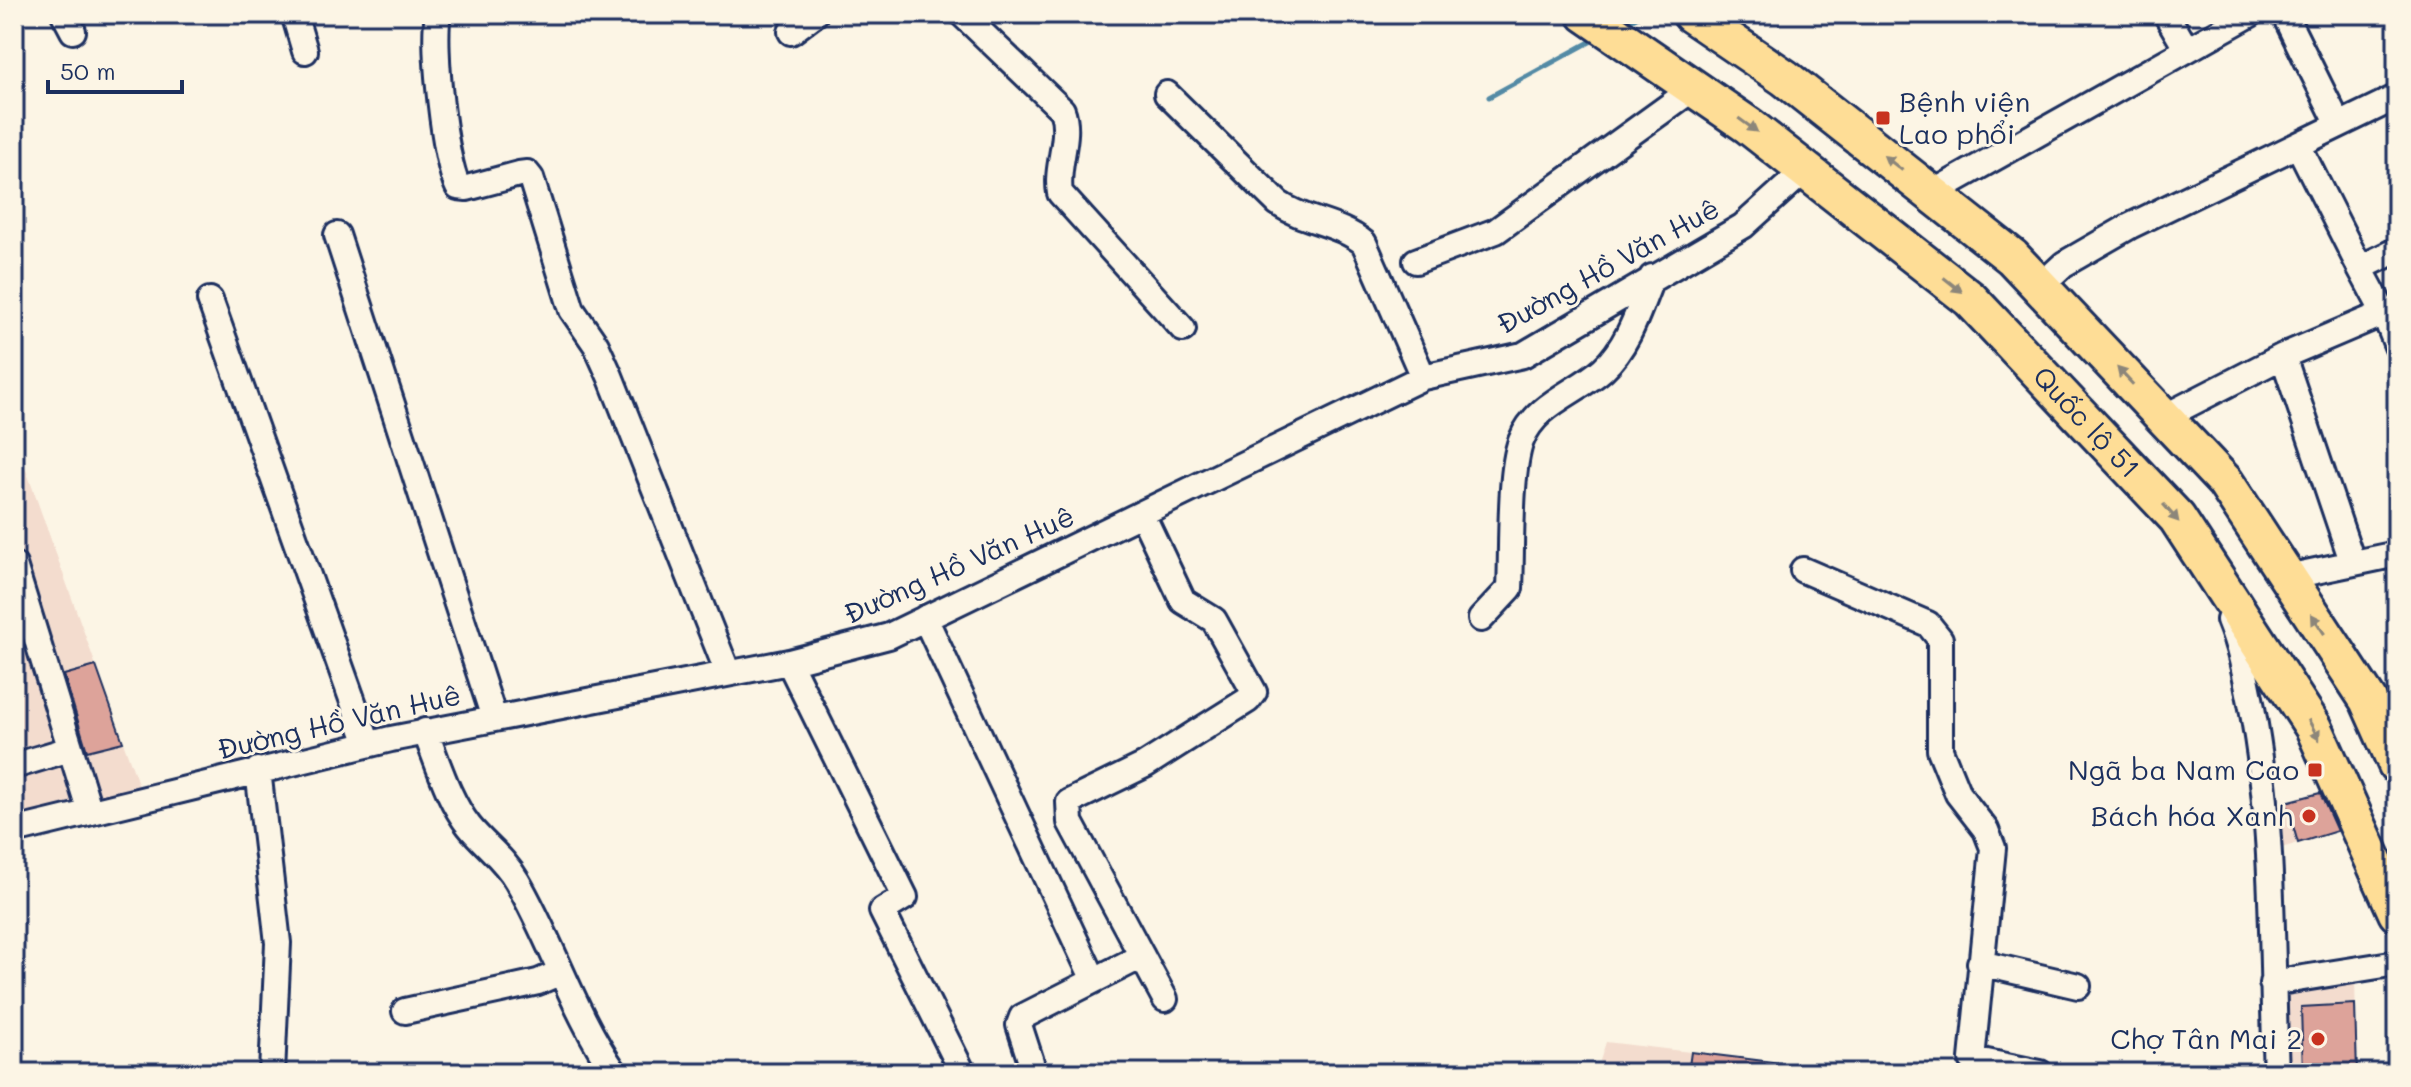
<svg xmlns="http://www.w3.org/2000/svg" width="2411" height="1087" viewBox="0 0 2411 1087" font-family="Mali,sans-serif">
<style>
.built{fill:#f3dcce}
.lines{fill:none;stroke-linecap:round;stroke-linejoin:round}
.stream{stroke:#538aa5;stroke-width:5}
.building{fill:#dda39a;stroke:#1b2f5e;stroke-width:2}
.minor-casing{stroke:#1b2f5e;stroke-width:30}
.highway-casing{stroke:#1b2f5e;stroke-width:42}
.minor{stroke:#fcf5e5;stroke-width:24}
.highway{stroke:#fedd96;stroke-width:36}
.oneway{fill:#8c867a}
.poi-dot{fill:#c8321e;stroke:#fcf5e5;stroke-width:3}
.labels{text-anchor:middle;stroke-width:6;stroke-linejoin:round;paint-order:stroke}
.poi-label{font-size:28px;fill:#1b2f5e;stroke:#fcf5e5;text-anchor:end}
.street-label{font-size:28px;fill:#1b2f5e;stroke:#fcf5e5}
</style>
<rect width="100%" height="100%" fill="#fcf5e5"/>
<filter id="ink" filterUnits="userSpaceOnUse"><feTurbulence type="fractalNoise" baseFrequency=".0125" numOctaves="2"/><feDisplacementMap in="SourceGraphic" scale="16" xChannelSelector="R" yChannelSelector="G"/><feConvolveMatrix kernelMatrix="1 2 1 2 8 2 1 2 1" color-interpolation-filters="sRGB"/></filter>
<g filter="url(#ink)">
<path class="built" d="M14,436L141,792L14,825Z
M2334,790L2350,827L2275,850L2271,805Z
M2355,977L2357,1073H2282L2279,988Z
M1606,1042L1866,1073H1596Z"/>
<g class="lines">
<path class="stream" d="M1625,23L1642,14
M1489,97L1599,37"/>
</g>
<path class="building" d="M96,666L123,742L87,751L64,675Z
M2320,793L2337,831L2298,843L2286,802Z
M2355,1004L2357,1073H2303L2301,1007Z
M1691,1052L1788,1064L1787,1073H1688Z"/>
<g class="lines">
<defs>
<path id="minor" d="M64,14L73,31
M294,14L305,51
M438,14C432,46 444,158 458,187L467,188L519,174L527,173L531,178L572,310L596,345L610,376L728,673
M962,14L1062,110C1072,136 1055,166 1060,193L1183,329
M2166,14L2187,50
M2284,14L2339,125
M791,32L815,14
M1167,94L1278,203C1305,222 1338,222 1364,243L1423,377
M2298,145L2360,268
M1932,193L2251,14
M337,235L494,718
M1416,261L1496,231L1694,88
M2040,286L2064,264L2130,226L2397,97
M210,300L368,744
M2384,313L2397,346
M2283,356L2352,561
M2164,417L2283,356L2384,313L2360,268L2397,250
M1142,514L1183,601L1214,620L1254,692L1248,700L1145,765L1069,802L1070,822L1165,999
M14,565L90,812
M1803,570L1928,624L1940,639V750L1958,794L1986,830L1993,848L1972,1059L2040,1073
M2287,577L2397,554
M925,618L1093,978
M1481,619L1510,588C1512,552 1509,473 1521,441C1535,404 1576,393 1603,369C1629,345 1639,309 1652,277
M2229,620C2241,649 2246,678 2252,708C2275,828 2271,952 2276,1073
M789,662L905,897L882,911L963,1073
M425,731C438,763 448,799 469,826C485,846 504,858 517,881C553,943 573,1012 615,1073
M14,766L70,749
M258,770L278,943L272,1073
M14,831L391,739L789,662L889,636L1423,377L1523,355L1743,226L1805,170
M1980,963L2078,986
M2272,983L2397,963
M405,1011L538,982L559,973
M1031,1062L1019,1025L1022,1017L1142,956"/>
<g id="highway">
<path id="s1" d="M1586,14L1749,126L1970,299L2177,518L2314,728L2397,913"/>
<path d="M1691,14L1785,78L2012,257L2225,482L2368,700L2397,765"/>
</g>
</defs>
<use href="#minor" class="minor-casing"/>
<use href="#highway" class="highway-casing"/>
<use href="#minor" class="minor"/>
<use href="#highway" class="highway"/>
</g>
<defs><path id="oneway-solid" d="M-6-.8H1V-3.2L6.5 0L1 3.2V.8H-6Z" transform="scale(2)"/></defs>
<g class="oneway">
<use href="#oneway-solid" transform="translate(1748 125) rotate(36)"/>
<use href="#oneway-solid" transform="translate(1893 163) rotate(-142)"/>
<use href="#oneway-solid" transform="translate(1953 285) rotate(38)"/>
<use href="#oneway-solid" transform="translate(2125 376) rotate(-133)"/>
<use href="#oneway-solid" transform="translate(2171 513) rotate(49)"/>
<use href="#oneway-solid" transform="translate(2318 624) rotate(-123)"/>
<use href="#oneway-solid" transform="translate(2314 730) rotate(62)"/>
</g>
</g>
<g class="poi-dot">
<rect x="1875" y="110" width="16" height="16" rx="4"/>
<rect x="2307" y="762" width="16" height="16" rx="4"/>
<circle cx="2309" cy="816" r="8"/>
<circle cx="2318" cy="1039" r="8"/>
</g>
<g class="labels">
<g class="poi-label">
<text x="1899" y="112" text-anchor="start">Bệnh viện<tspan x="1899" dy="32">Lao phổi</tspan></text>
<text x="2299" y="780">Ngã ba Nam Cao</text>
<text x="2293" y="826">Bách hóa Xanh</text>
<text x="2302" y="1049">Chợ Tân Mai 2</text>
</g>
<g class="street-label">
<text transform="translate(1608 266) rotate(-29)" y="10">Đường Hồ Văn Huê</text>
<text dy="10" stroke="none"><textPath href="#s1" startOffset="648">Quốc lộ 51</textPath></text>
<text transform="translate(959 565) rotate(-24)" y="10">Đường Hồ Văn Huê</text>
<text transform="translate(339 722) rotate(-13)" y="10">Đường Hồ Văn Huê</text>
</g>
</g>
<rect width="2411" height="1087" fill="none" stroke="#fcf5e5" stroke-width="48"/>
<rect x="24" y="24" width="2363" height="1039" fill="none" stroke="#1b2f5e" stroke-width="3" filter="url(#ink)"/>
<path d="M48 80v12h134v-12" fill="none" stroke="#1b2f5e" stroke-width="4"/>
<text x="60" y="80" font-size="24" fill="#1b2f5e" stroke="#fcf5e5" stroke-width="6" paint-order="stroke">50 m</text>
</svg>
